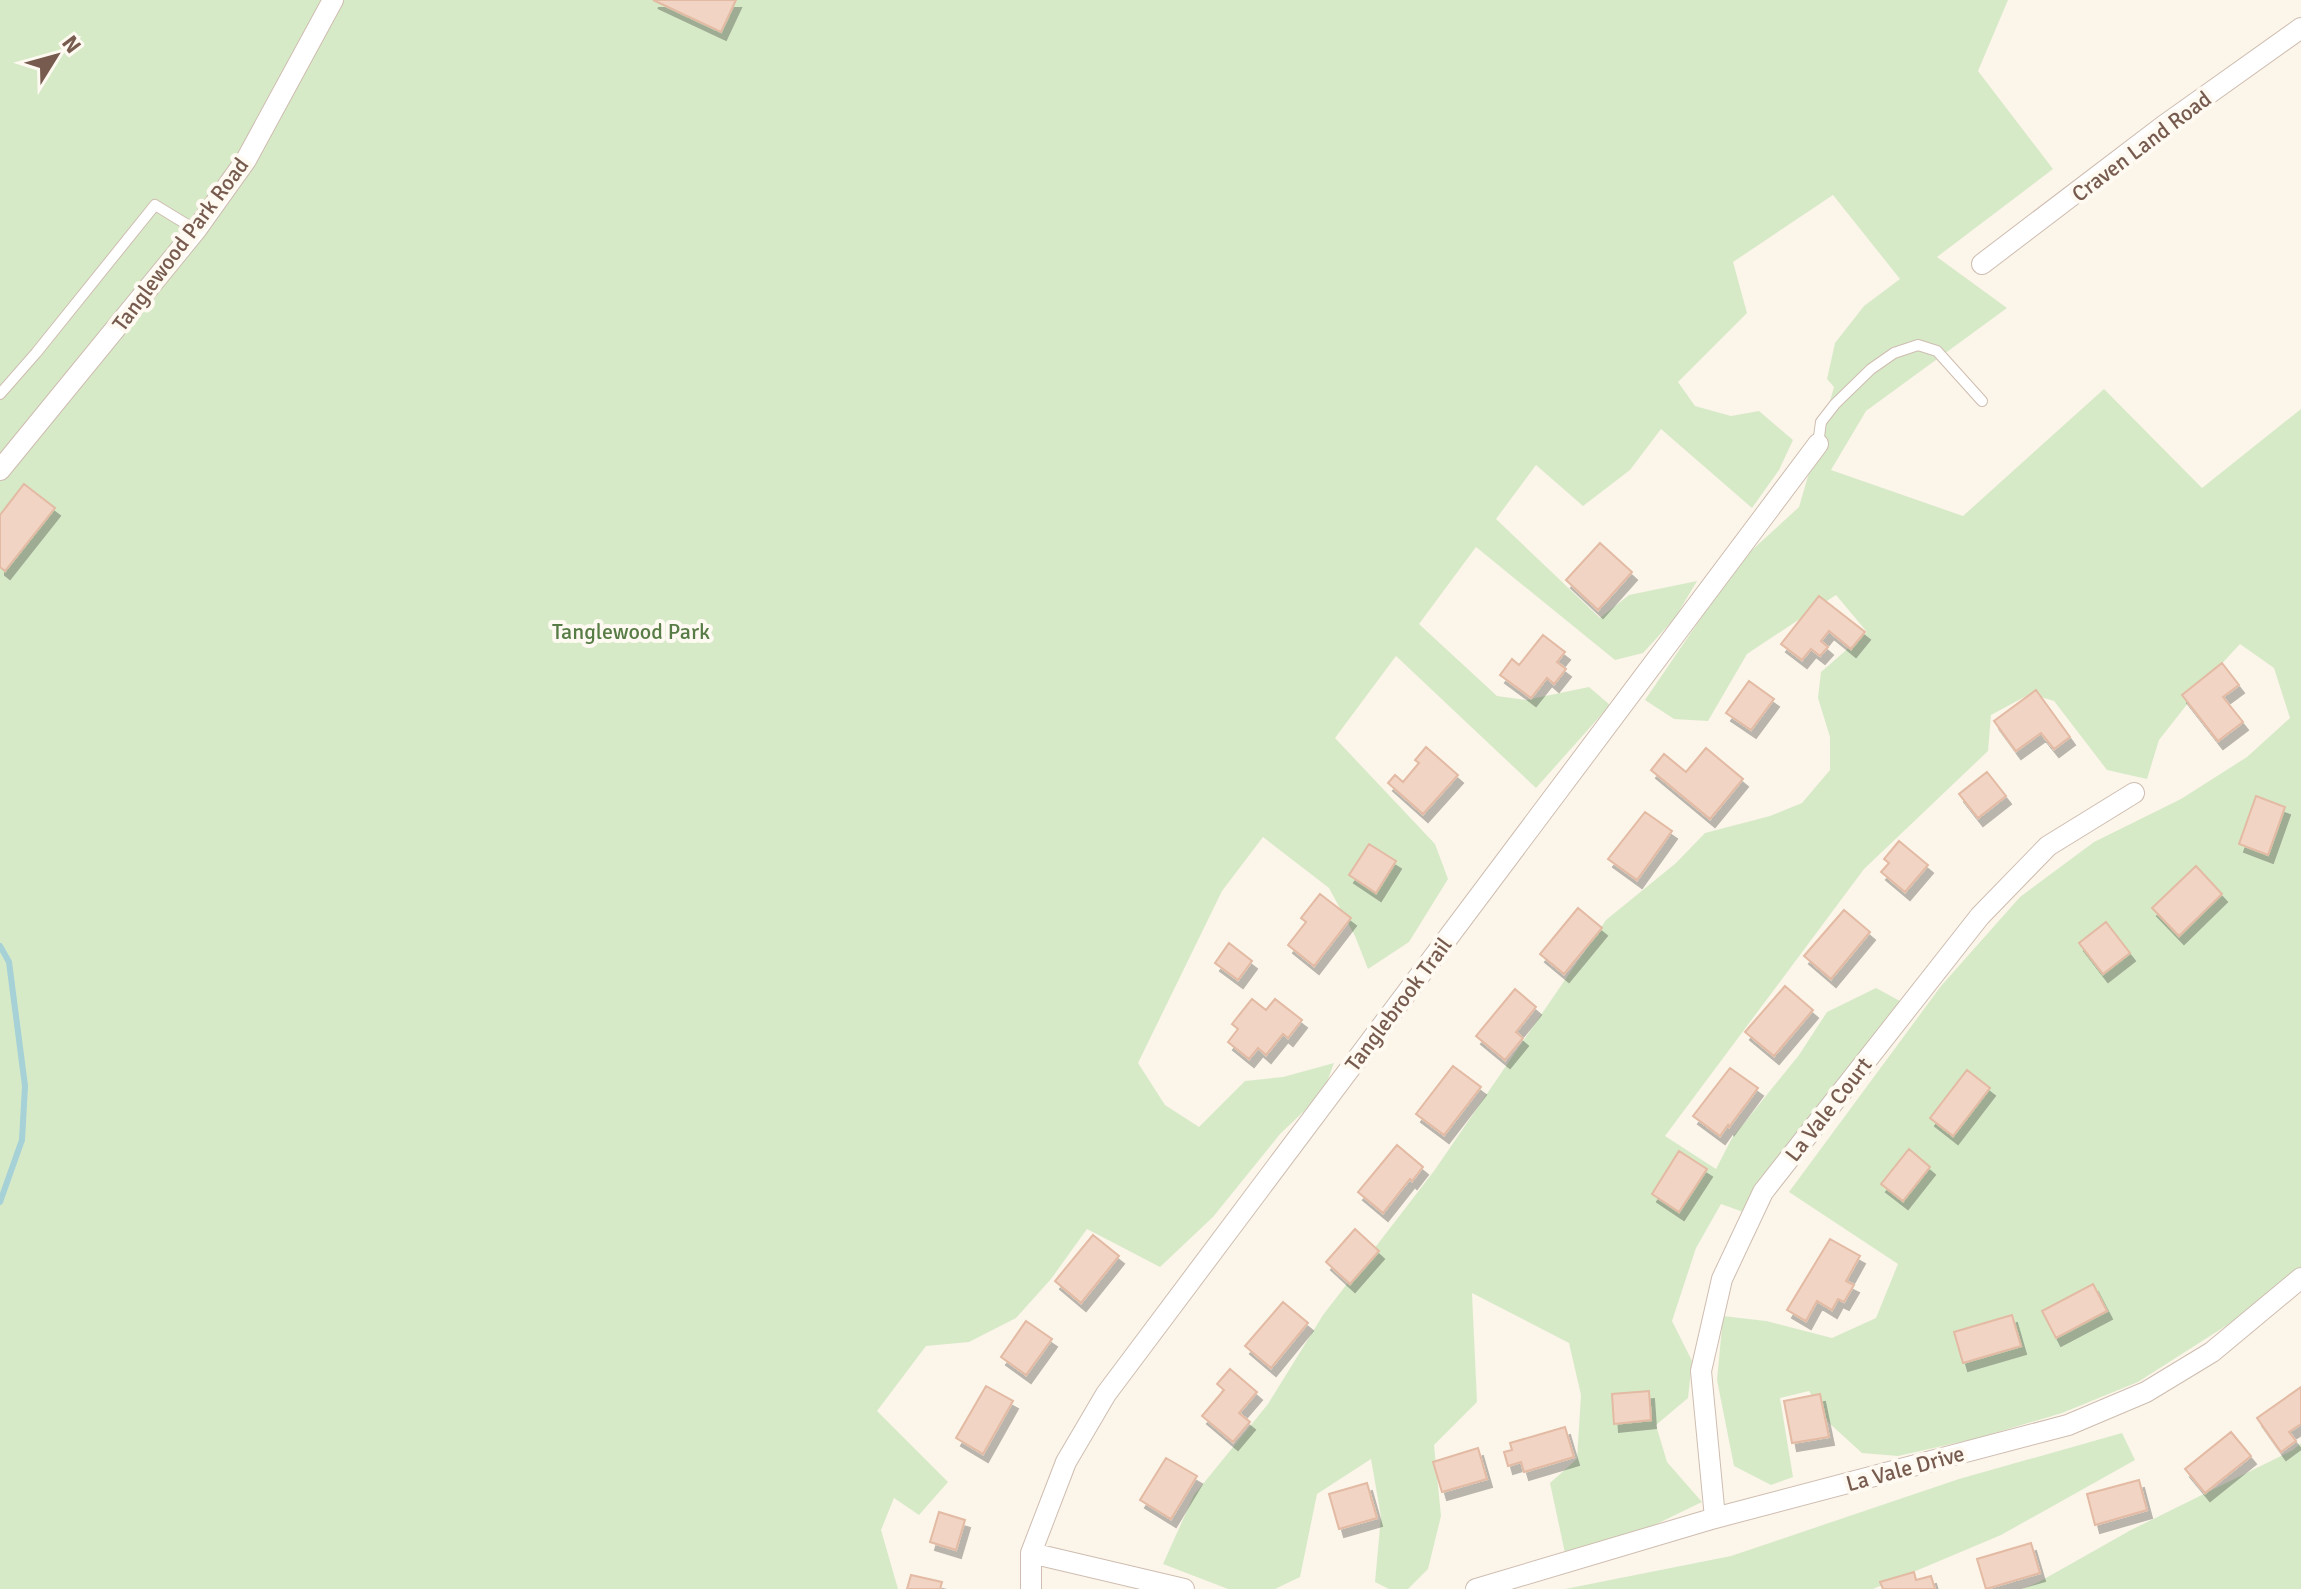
<svg xmlns="http://www.w3.org/2000/svg" width="2301" height="1589" viewBox="0 0 2301 1589" font-family="Signika,sans-serif">
<style>
.green{fill:#d7eac8}
.lines{fill:none;stroke-linecap:round;stroke-linejoin:round}
.stream{stroke:#a5d1d7;stroke-width:6}
.building{fill:#f1d4c3;stroke:#e3baa3;stroke-width:2;filter:url(#shadow)}
.lane-casing{stroke:#cebdb0;stroke-width:12}
.street-casing{stroke:#cebdb0;stroke-width:22}
.lane{stroke:#fff;stroke-width:10}
.street{stroke:#fff;stroke-width:20}
.labels{text-anchor:middle;stroke-width:8;stroke-linejoin:round;paint-order:stroke}
.street-label{font-size:22px;fill:#775b4e;stroke:#fef9f1}
.park-label{font-size:22px;fill:#577c45;stroke:#fef9f1}
</style>
<defs>
<filter id="shadow"><feDropShadow dx="5" dy="8" stdDeviation="0" flood-color="#0004"/></filter>
</defs>
<rect width="100%" height="100%" fill="#fcf5ea"/>
<path class="green" d="M0,0H2008L1978,71L2053,169L1937,257L2007,308L1866,411L1831,470L1963,516L2104,389L2202,488L2301,409V1267L2246,1313L2138,1382L2062,1413L1978,1438L1898,1456L1862,1453L1829,1423L1809,1391L1780,1398L1793,1477L1771,1485L1734,1466L1717,1380L1723,1316L1766,1321L1832,1338L1876,1318L1898,1264L1789,1192L1941,986L2020,897L2094,842L2181,799L2247,757L2290,718L2274,668L2240,644L2203,684L2159,740L2147,779L2107,770L2054,701L2030,694L1991,715L1988,751L1864,869L1665,1136L1716,1169L1732,1138L1799,1055L1827,1012L1876,988L1900,1001L1746,1213L1721,1204L1696,1248L1672,1321L1692,1361L1688,1398L1656,1425L1667,1462L1702,1502L1638,1533L1565,1553L1550,1483L1577,1459L1581,1395L1569,1343L1472,1293L1477,1402L1434,1445L1441,1516L1428,1569L1408,1589H1389L1375,1582L1381,1517L1371,1459L1317,1494L1300,1577L1275,1589H1228L1163,1564L1194,1495L1268,1404L1323,1315L1434,1171L1606,920L1676,863L1705,833L1770,816L1802,803L1830,770V737L1818,698L1821,672L1867,632L1836,595L1747,654L1708,721L1674,719L1645,700L1740,561L1799,507L1834,387L1827,379L1835,343L1864,306L1900,279L1833,195L1733,262L1747,313L1678,382L1695,406L1731,416L1759,411L1793,440L1779,470L1752,508L1661,429L1630,470L1583,506L1536,465L1496,519L1600,618L1629,595L1697,581L1675,618L1643,653L1615,660L1476,547L1419,624L1497,696L1526,700L1589,687L1610,705L1536,788L1396,656L1335,738L1435,844L1448,879L1409,942L1368,969L1355,936L1329,888L1263,837L1222,891L1138,1063L1165,1105L1199,1127L1245,1081L1283,1077L1334,1063L1323,1093L1280,1134L1213,1217L1160,1267L1087,1229L1051,1279L1016,1318L969,1342L926,1346L877,1411L948,1482L919,1515L894,1498L881,1530L898,1589H0Z
M2122,1433L2135,1460L2001,1535L1873,1589H1565L1731,1556L1959,1479Z
M2301,1443V1589H2022L2037,1583L2131,1530L2293,1450Z"/>
<g class="lines">
<path class="stream" d="M0,946L9,962L25,1086L22,1140L0,1202"/>
</g>
<path class="building" d="M653,0H736L721,32Z
M24,484L55,508L5,571L0,567V515Z
M1600,543L1632,572L1598,610L1566,580Z
M1819,596L1865,632L1851,649L1829,631L1821,641L1828,647L1820,656L1811,649L1802,660L1781,644Z
M1543,635L1565,652L1557,662L1566,669L1554,684L1547,678L1531,698L1500,675L1512,659L1519,665Z
M2222,663L2239,685L2223,697L2243,722L2218,741L2182,695Z
M1749,681L1774,699L1751,730L1726,713Z
M2036,690L2070,737L2054,749L2041,733L2016,751L1994,721Z
M1426,747L1458,775L1423,814L1388,783L1395,775L1403,782L1419,763L1415,760Z
M1706,748L1743,779L1710,819L1651,770L1664,754L1686,772Z
M1987,772L2006,796L1978,818L1959,794Z
M2256,796L2285,807L2268,855L2239,844Z
M1645,812L1672,831L1637,880L1608,859Z
M1899,841L1928,865L1905,892L1881,872L1889,863L1884,859Z
M1369,844L1396,861L1376,893L1349,875Z
M2196,866L2222,894L2179,936L2152,908Z
M1320,894L1351,918L1314,966L1288,945L1306,922L1301,918Z
M1578,908L1602,928L1564,974L1540,954Z
M1844,910L1870,932L1831,979L1804,956Z
M2106,922L2130,953L2103,974L2079,943Z
M1229,943L1252,961L1238,980L1215,963Z
M1785,986L1813,1010L1774,1056L1745,1032Z
M1515,989L1536,1007L1516,1032L1523,1038L1505,1060L1476,1036Z
M1252,999L1266,1010L1275,999L1302,1020L1288,1038L1283,1034L1266,1055L1258,1048L1249,1059L1228,1042L1238,1029L1232,1024Z
M1453,1066L1481,1087L1444,1135L1416,1114Z
M1730,1068L1758,1088L1729,1127L1728,1125L1720,1136L1693,1116Z
M1967,1070L1990,1088L1953,1136L1930,1118Z
M1397,1145L1423,1167L1412,1181L1410,1179L1383,1213L1358,1192Z
M1909,1149L1930,1167L1903,1201L1881,1184Z
M1679,1151L1707,1169L1679,1212L1652,1194Z
M1355,1229L1379,1251L1350,1284L1326,1262Z
M1093,1235L1119,1256L1081,1303L1055,1281Z
M1830,1239L1860,1256L1846,1281L1854,1285L1844,1302L1838,1299L1832,1310L1817,1301L1806,1321L1787,1310Z
M2093,1284L2107,1311L2056,1338L2042,1311Z
M1283,1302L1308,1323L1271,1368L1245,1346Z
M2012,1315L2021,1346L1963,1363L1954,1332Z
M1026,1321L1052,1339L1026,1375L1001,1357Z
M1230,1369L1257,1392L1239,1413L1250,1422L1233,1442L1202,1416L1224,1390L1217,1384Z
M986,1386L1013,1401L983,1454L956,1438Z
M2301,1387V1424L2289,1432L2296,1441L2281,1452L2257,1418Z
M1649,1391L1651,1420L1614,1424L1612,1394Z
M1820,1394L1829,1437L1792,1443L1784,1401Z
M1565,1427L1574,1457L1524,1472L1521,1462L1508,1466L1504,1452L1512,1450L1510,1443Z
M2231,1432L2251,1456L2205,1493L2185,1469Z
M1478,1448L1487,1479L1442,1492L1433,1462Z
M1166,1458L1197,1476L1171,1519L1140,1500Z
M2139,1480L2147,1510L2095,1525L2087,1494Z
M1367,1483L1377,1518L1339,1529L1329,1494Z
M939,1512L965,1520L956,1550L930,1542Z
M2031,1543L2040,1573L1986,1589L1977,1559Z
M1914,1572L1916,1580L1931,1576L1935,1589H1883L1880,1582Z
M911,1575L942,1582L940,1589H907Z"/>
<g class="lines">
<defs>
<path id="lane" d="M0,394L36,353L155,205L196,230
M1818,444L1821,422L1835,404L1871,369L1894,353L1918,345L1937,351L1982,401"/>
<path id="street" d="M1982,264L2162,127L2301,28
M0,470L196,230L246,160L333,0
M1715,1518L1701,1371L1722,1279L1763,1192L1980,916L2048,846L2134,793
M1031,1553L1184,1589
M1031,1589V1553L1066,1462L1106,1394L1818,444
M1476,1589L1715,1518L2068,1425L2146,1392L2212,1352L2301,1278"/>
</defs>
<use href="#lane" class="lane-casing"/>
<use href="#street" class="street-casing"/>
<use href="#lane" class="lane"/>
<use href="#street" class="street"/>
</g>
<g class="labels">
<g class="street-label">
<text transform="translate(2141 146) rotate(-37)" y="8">Craven Land Road</text>
<text transform="translate(180 244) rotate(-53)" y="8">Tanglewood Park Road</text>
<text transform="translate(1398 1004) rotate(-53)" y="8">Tanglebrook Trail</text>
<text transform="translate(1828 1109) rotate(-52)" y="8">La Vale Court</text>
<text transform="translate(1905 1468) rotate(-15)" y="8">La Vale Drive</text>
</g>
<g class="park-label">
<text x="631" y="639">Tanglewood Park</text>
</g>
</g>
<g transform="translate(56 56) rotate(53)" stroke="#fef9f1" stroke-width="6" paint-order="stroke">
<path d="M0-6L14 30L0 20L-14 30Z" fill="#775b4e"/>
<text y="-12" font-size="22" font-weight="bold" text-anchor="middle" fill="#775b4e">N</text>
</g>
</svg>
